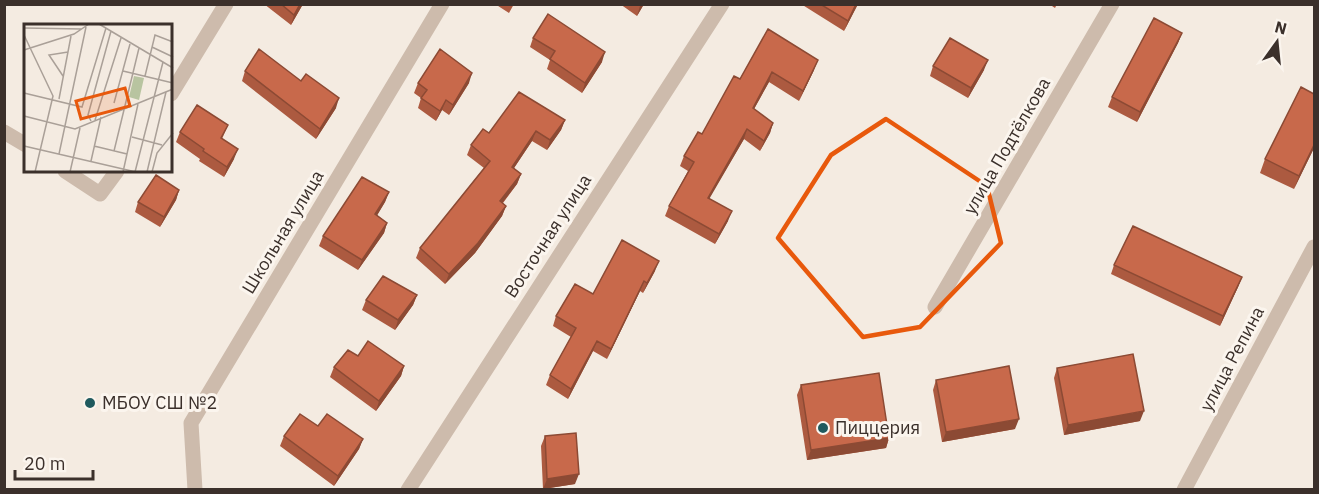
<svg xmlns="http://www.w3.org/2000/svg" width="1319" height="494" viewBox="0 0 1319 494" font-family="'IBM Plex Sans',sans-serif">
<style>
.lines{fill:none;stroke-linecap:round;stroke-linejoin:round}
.street{stroke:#cdbbac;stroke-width:15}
.wall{fill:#ac5a40}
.shaded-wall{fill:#8c4a34}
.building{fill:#c8694b;stroke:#8c4a34;stroke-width:1.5}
.marked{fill:none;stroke:#e8590c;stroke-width:4.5;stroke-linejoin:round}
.poi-dot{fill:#1f5a5e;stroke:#fbf5ee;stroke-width:2}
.labels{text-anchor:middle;stroke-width:6;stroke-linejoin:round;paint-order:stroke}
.street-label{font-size:18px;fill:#3b302b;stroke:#fbf5ee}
.poi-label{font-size:18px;fill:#3b302b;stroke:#fbf5ee;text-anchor:start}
.inset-road{fill:none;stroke:#aaa098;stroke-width:1.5}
.view{fill:#e8590c;fill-opacity:0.15;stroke:#e8590c;stroke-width:3}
.inset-edge{fill:none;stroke:#3b302b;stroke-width:3}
</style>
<rect width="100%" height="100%" fill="#f4ebe1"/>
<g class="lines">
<path class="street" d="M171,94L226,4
M4,132L26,145
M65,171L100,194L117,171
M935,307L1112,4
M195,490L191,423L442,4
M408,490L722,4
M1184,490L1314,247"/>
</g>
<path class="wall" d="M264,4H303L291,25Z
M495,4H514L509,13Z
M620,4H644L637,16Z
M801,4H858L844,31Z
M1049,4H1057L1055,8Z
M768,29L814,70L799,101L769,82L754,109L773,123L770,133L760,151L744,139L709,198L728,221L715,244L665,216L669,206L688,171L680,166L684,156L702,134L740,79Z
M1182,33L1178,43L1137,122L1108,107L1112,97Z
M533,38L602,62L582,93L547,69L550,60L530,47Z
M933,66L984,70L968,98L930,76Z
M245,71L336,108L316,139L242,81Z
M418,83H469L449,115L442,110L436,121L418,108L421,98L414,93Z
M565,120L561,130L547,150L532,141L514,168L521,174L517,184L503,203L506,206L502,216L475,253L445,284L416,258L420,248L484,168L467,155L471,145L489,133Z
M228,125L222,139L234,159L224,177L199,161L200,159L176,142L180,132Z
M1314,148L1294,189L1260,173L1265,159Z
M179,190L176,200L160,227L135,212L138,202Z
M389,192L385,202L377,215L387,223L384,233L358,270L319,246L323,236Z
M1114,265L1242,277L1238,287L1220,326L1111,274Z
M655,271L643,293L640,291L607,359L593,351L568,399L546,385L550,375L571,337L553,326L556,316L593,294Z
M417,295L413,305L395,330L362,310L366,300Z
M358,356L404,366L401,376L376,411L330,377L334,367Z
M1057,368L1140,421L1064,435L1054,378Z
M936,380L1015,429L942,442L933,390Z
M801,385L889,438L886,448L807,460L797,395Z
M318,426L363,439L359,449L334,486L280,446L284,436Z
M545,436L575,484L543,489L541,446Z"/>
<path class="shaded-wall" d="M300,4H303L291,25L294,15Z
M642,4H644L637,16L640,6Z
M856,4H858L844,31L848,21Z
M1182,33L1178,43L1137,122L1140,112Z
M605,52L602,62L582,93L585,83Z
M818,60L814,70L799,101L803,91Z
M988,60L984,70L968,98L971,88Z
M772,72L769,82L749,118L753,108Z
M472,73L469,83L449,115L453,105Z
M339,98L336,108L316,139L320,129Z
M446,100L442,110L436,121L440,111Z
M565,120L561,130L547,150L550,140Z
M773,123L770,133L760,151L764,141Z
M747,129L744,139L704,208L708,198Z
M536,131L532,141L508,177L512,167Z
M1314,145V148L1294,189L1299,176Z
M238,149L234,159L224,177L227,167Z
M521,174L517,184L496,211L500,201Z
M179,190L176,200L160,227L164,217Z
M389,192L385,202L372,224L375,214Z
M506,206L502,216L475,253L445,284L449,274Z
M732,211L728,221L715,244L719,234Z
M387,223L384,233L358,270L362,260Z
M659,261L655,271L643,293L647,283Z
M1242,277L1238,287L1220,326L1223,316Z
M644,281L640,291L607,359L611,349Z
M417,295L413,305L395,330L398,320Z
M597,341L593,351L568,399L571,389Z
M404,366L401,376L376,411L379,401Z
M1144,411L1140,421L1064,435L1068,425Z
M1019,419L1015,429L942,442L946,432Z
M889,438L886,448L807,460L811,450Z
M363,439L359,449L334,486L338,476Z
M579,474L575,484L543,489L547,479Z"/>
<path class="building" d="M281,4H300L294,15Z
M820,4H856L848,21Z
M548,14L605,52L585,83L550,59L555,51L533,38Z
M1154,18L1182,33L1140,112L1112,97Z
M768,29L818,60L803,91L772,72L753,108L773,123L764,141L747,129L708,198L732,211L719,234L669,206L694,162L684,156L698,132L702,134L734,76L740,79Z
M950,38L988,60L971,88L933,66Z
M259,49L301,81L306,74L339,98L320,129L245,71Z
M440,49L472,73L453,105L446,100L440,111L421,98L427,90L418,83Z
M1301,87L1314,94V145L1299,176L1265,159Z
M519,92L565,120L550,140L536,131L512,167L521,174L500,201L506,206L478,243L449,274L420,248L490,161L471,145L483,129L489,133Z
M197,105L228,125L221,138L238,149L227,167L203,151L204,149L180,132Z
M156,175L179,190L164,217L138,202Z
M362,177L389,192L375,214L387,223L362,260L323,236Z
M1133,226L1242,277L1223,316L1114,265Z
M622,240L659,261L647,283L644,281L611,349L597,341L571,389L550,375L576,328L556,316L575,284L593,294Z
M383,276L417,295L398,320L366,300Z
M368,341L404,366L379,401L334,367L348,350L358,356Z
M1133,354L1144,411L1068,425L1057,368Z
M1009,366L1019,419L946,432L936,380Z
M879,373L889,438L811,450L801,385Z
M300,414L318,426L327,414L363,439L338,476L284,436Z
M576,433L579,474L547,479L545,436Z"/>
<path class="marked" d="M886,119L987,186L1001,243L920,327L863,337L778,238L831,155Z"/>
<g class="poi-dot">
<circle cx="90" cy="403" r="6"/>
<circle cx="823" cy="428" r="6"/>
</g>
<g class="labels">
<g class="street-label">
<text transform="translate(1007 146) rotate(-60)" y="6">улица Подтёлкова</text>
<text transform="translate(283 232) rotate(-59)" y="6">Школьная улица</text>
<text transform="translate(548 236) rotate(-57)" y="6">Восточная улица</text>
<text transform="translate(1232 359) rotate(-62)" y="6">улица Репина</text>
</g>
<g class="poi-label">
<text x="102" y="409">МБОУ СШ №2</text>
<text x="835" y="434">Пиццерия</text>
</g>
</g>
<g transform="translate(24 24)">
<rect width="148" height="148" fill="#f4ebe1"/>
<path d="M110,52L120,54L115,76L105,73Z" fill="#b8c4a0"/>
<path class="inset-road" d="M75,0L149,44M0,4L58,5M0,11L29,72L11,148M128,23L149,33M0,26L50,10L65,0M99,47L149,59M39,52L25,31L44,28M121,52L131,11L149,18M0,69L58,83L82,4M35,75L47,12M90,79L106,20M0,92L51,105L149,65M71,96L97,14M67,97L64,91L87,7M108,113L138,121M0,122L112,148M70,122L103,130M90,127L115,24M35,130L62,3M67,137L77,93M46,148L56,104M99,148L114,80M111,148L139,38M123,148L142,68M128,148L133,129L149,109"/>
<path class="view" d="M101,64L106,82L57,95L52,77Z"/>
<rect width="148" height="148" class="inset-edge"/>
</g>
<rect width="1319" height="494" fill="none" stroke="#3b302b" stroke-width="12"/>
<g transform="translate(1277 42) rotate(15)" stroke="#fbf5ee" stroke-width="4.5" paint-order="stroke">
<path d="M0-4.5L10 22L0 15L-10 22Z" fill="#3b302b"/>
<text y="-9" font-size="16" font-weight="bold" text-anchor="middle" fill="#3b302b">N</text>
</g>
<path d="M15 470v9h78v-9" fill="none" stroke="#3b302b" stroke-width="3"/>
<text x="24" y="470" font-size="18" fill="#3b302b" stroke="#fbf5ee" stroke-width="4.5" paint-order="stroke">20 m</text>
</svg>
